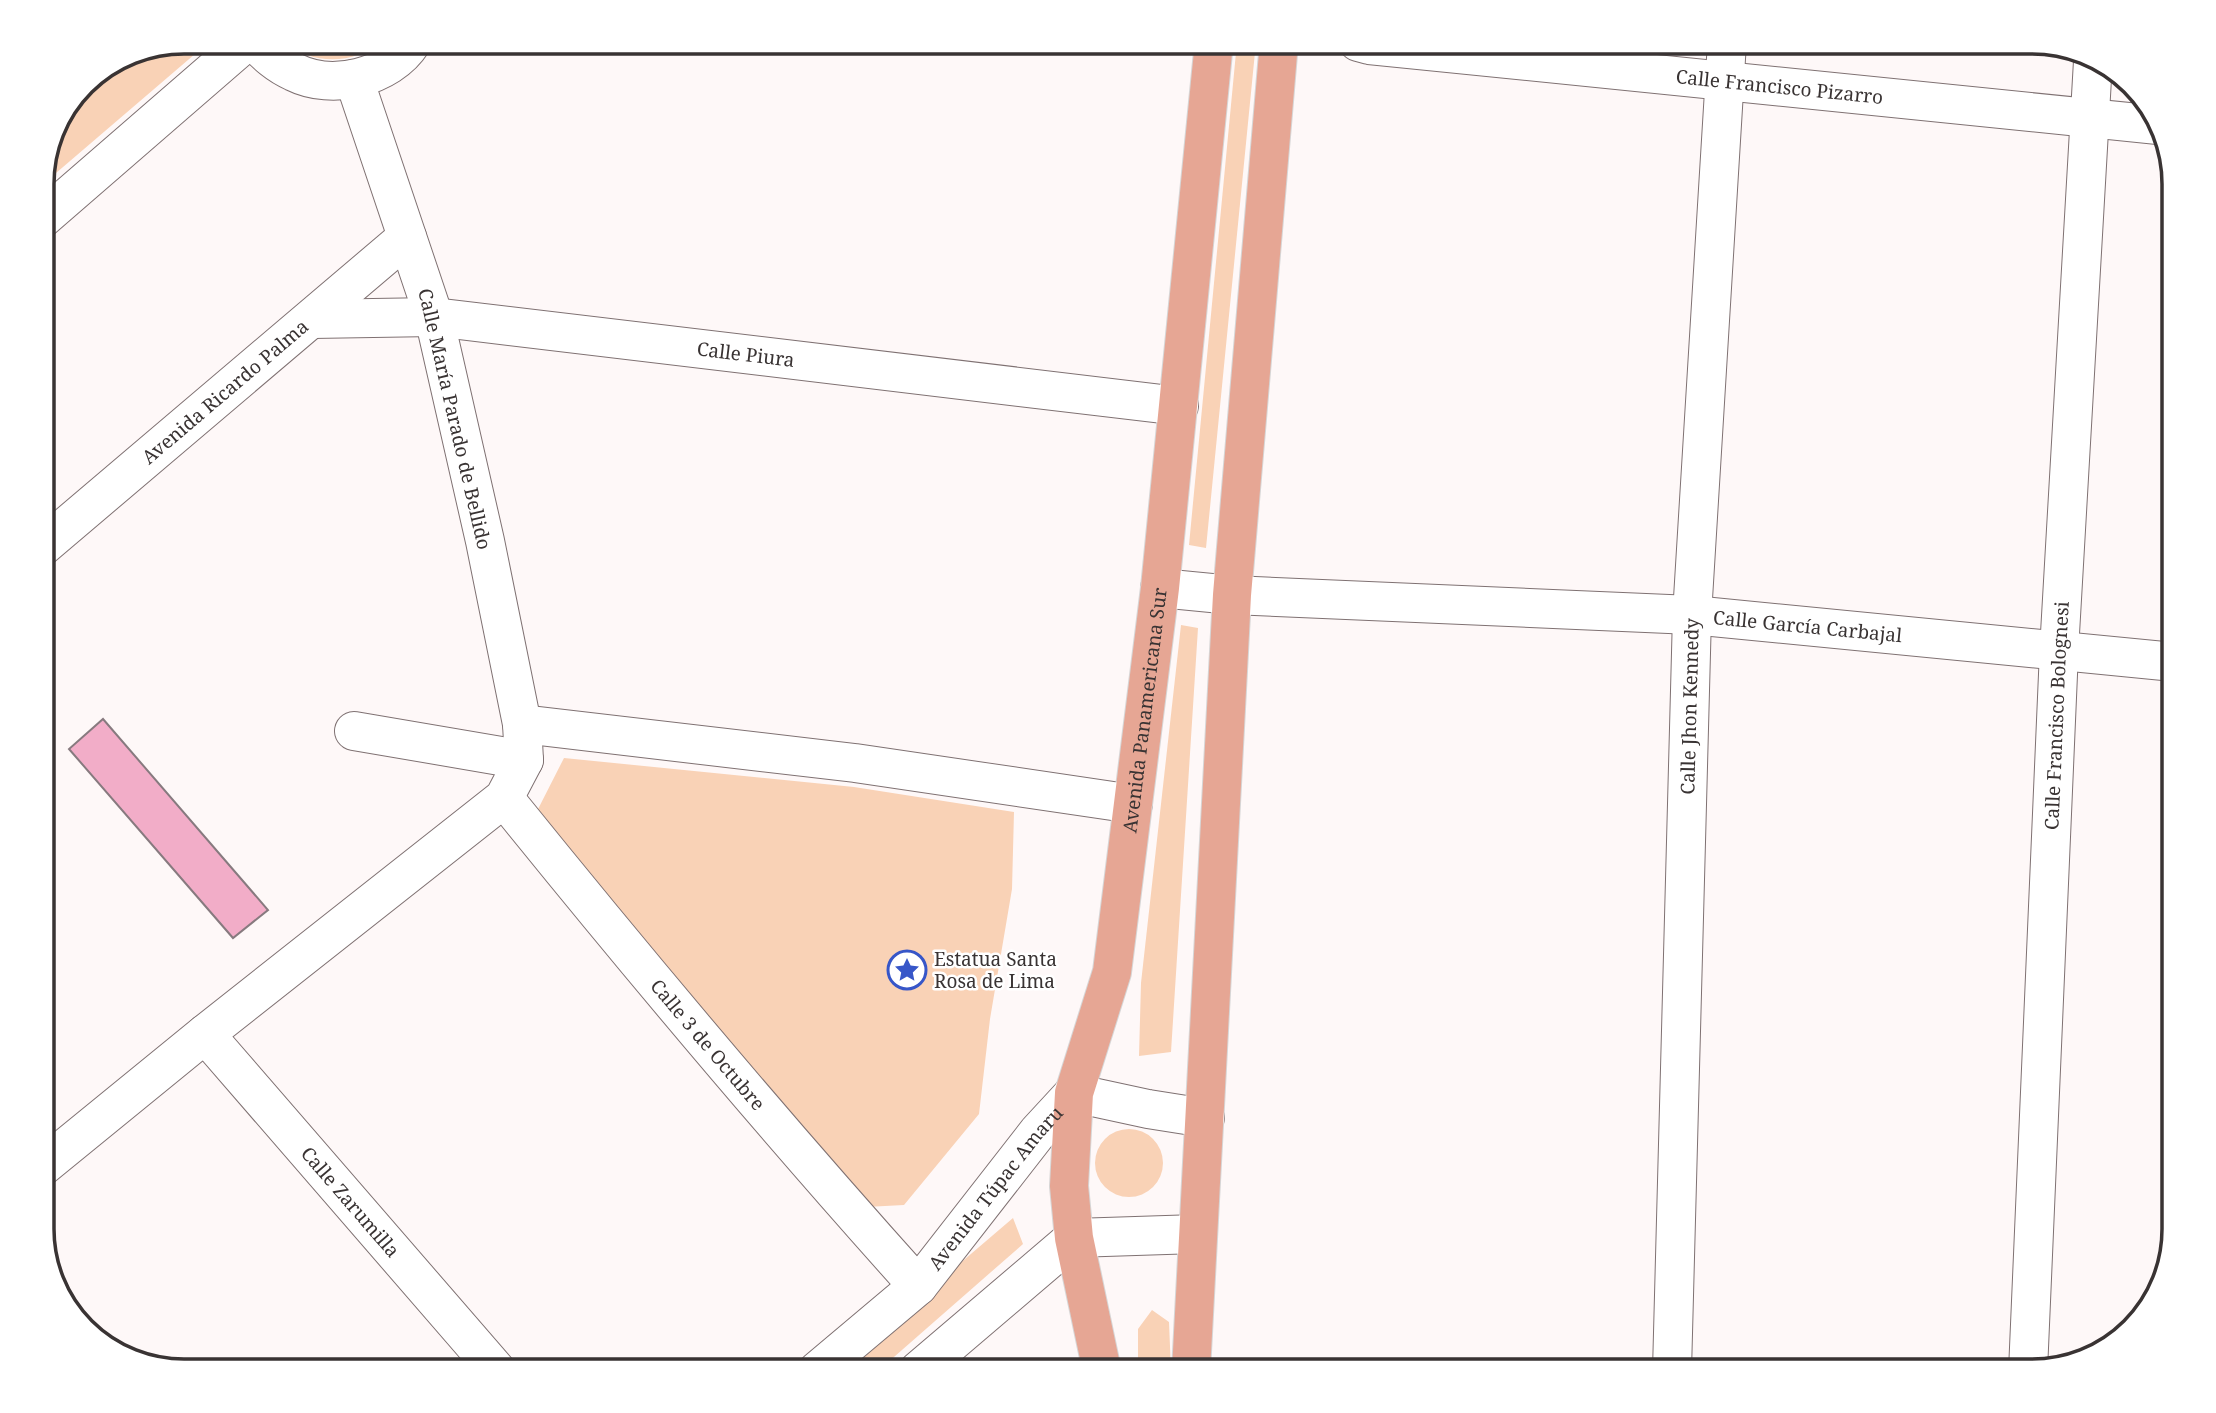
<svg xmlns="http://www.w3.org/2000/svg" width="2216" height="1413" viewBox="0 0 2216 1413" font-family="'Noto Serif',serif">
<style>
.green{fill:#f9d2b6}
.building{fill:#f2adc8;stroke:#877a7f;stroke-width:2}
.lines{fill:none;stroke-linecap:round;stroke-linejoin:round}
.minor-casing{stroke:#7f7172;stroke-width:40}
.major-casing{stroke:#d7d6d6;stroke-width:40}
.minor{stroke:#fff;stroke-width:38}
.major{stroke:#e6a694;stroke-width:38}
.labels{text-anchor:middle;stroke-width:5;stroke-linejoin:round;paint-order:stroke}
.street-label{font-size:19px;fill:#393333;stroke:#fff}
.poi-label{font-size:19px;fill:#393333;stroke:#fff;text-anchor:start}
.rim{fill:none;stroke:#393333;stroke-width:3.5}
</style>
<rect width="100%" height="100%" fill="#fef8f8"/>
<path class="green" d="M185,42H209L42,185V176L53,130L84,84L130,53Z
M284,42H383C353,64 314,66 284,42Z
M1237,42H1256L1206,548L1189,545Z
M1181,625L1198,628L1171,1052L1139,1056L1141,983Z
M564,758L854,787L1014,812L1012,889L990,1019L979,1114L904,1205L866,1207L534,817Z
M1095 1163a34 34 0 1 1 68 0a34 34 0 1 1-68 0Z
M1013,1218L1023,1244L878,1371H834Z
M1152,1310L1169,1322L1171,1371H1138V1329Z"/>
<path class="building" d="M103,719L268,910L233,938L69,749Z"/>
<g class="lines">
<defs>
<g id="minor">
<path d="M255,42C267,55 278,65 294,72C332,91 389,78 412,42"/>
<path id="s1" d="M1358,42L1369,45L2158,125"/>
<path d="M42,219L246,42"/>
<path id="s2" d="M312,319L434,317L1179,406"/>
<path id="s3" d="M42,547L407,237"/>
<path id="s4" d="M1160,588L1232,595L1692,615L2174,662"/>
<path d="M522,724L855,763L1133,804"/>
<path d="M354,731L524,760"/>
<path id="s5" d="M504,798C638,964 775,1127 918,1286"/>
<path id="s6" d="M205,1034L497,1371"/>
<path d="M42,1167L205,1034L504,798L524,760L522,724L485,541L434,317L354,79"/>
<path id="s7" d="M817,1371L918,1286L1038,1132L1074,1093L1148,1109L1205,1118"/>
<path d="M918,1371L1074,1238L1197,1234"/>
<path id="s8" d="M1672,1371L1692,615L1727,42"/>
<path id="s9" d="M2028,1371L2059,651L2093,61"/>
</g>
<g id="major">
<path id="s10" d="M1102,1371L1074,1238L1069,1186L1074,1093L1112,972L1160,588L1214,42"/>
<path d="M1191,1371L1232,595L1279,42"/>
</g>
</defs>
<use href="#minor" class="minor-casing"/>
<use href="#major" class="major-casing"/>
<use href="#minor" class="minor"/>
<use href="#major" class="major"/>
</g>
<defs>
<symbol id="sight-ring" viewBox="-11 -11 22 22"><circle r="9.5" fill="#fff" stroke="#3756c8" stroke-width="1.5"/><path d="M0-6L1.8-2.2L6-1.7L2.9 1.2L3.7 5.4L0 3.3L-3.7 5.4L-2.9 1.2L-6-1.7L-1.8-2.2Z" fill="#3756c8"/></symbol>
</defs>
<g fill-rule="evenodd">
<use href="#sight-ring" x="885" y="948" width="44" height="44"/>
</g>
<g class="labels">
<g class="street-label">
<text dy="7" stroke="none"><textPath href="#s1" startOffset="424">Calle Francisco Pizarro</textPath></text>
<text dy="7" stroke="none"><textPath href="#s2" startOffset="436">Calle Piura</textPath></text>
<text dy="7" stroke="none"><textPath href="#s3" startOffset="240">Avenida Ricardo Palma</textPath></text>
<text transform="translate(455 419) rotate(77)" y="7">Calle María Parado de Bellido</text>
<text dy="7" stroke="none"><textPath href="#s4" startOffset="649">Calle García Carbajal</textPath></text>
<text dy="7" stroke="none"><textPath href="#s8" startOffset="665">Calle Jhon Kennedy</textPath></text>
<text dy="7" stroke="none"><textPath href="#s10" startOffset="672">Avenida Panamericana Sur</textPath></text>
<text dy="7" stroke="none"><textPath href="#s9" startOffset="656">Calle Francisco Bolognesi</textPath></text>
<text dy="7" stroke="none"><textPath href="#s5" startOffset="320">Calle 3 de Octubre</textPath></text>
<text dy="7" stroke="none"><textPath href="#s7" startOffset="257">Avenida Túpac Amaru</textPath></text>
<text dy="7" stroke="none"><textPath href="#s6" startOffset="222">Calle Zarumilla</textPath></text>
</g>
<g class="poi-label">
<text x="934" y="966">Estatua Santa<tspan x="934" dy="22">Rosa de Lima</tspan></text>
</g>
</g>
<path d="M0 0H2216V1413H0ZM184 54H2032A130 130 0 0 1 2162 184V1229A130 130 0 0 1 2032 1359H184A130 130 0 0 1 54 1229V184A130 130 0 0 1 184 54Z" fill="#fff" fill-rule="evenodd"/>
<path class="rim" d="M184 54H2032A130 130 0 0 1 2162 184V1229A130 130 0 0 1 2032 1359H184A130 130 0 0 1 54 1229V184A130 130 0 0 1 184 54Z"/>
</svg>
